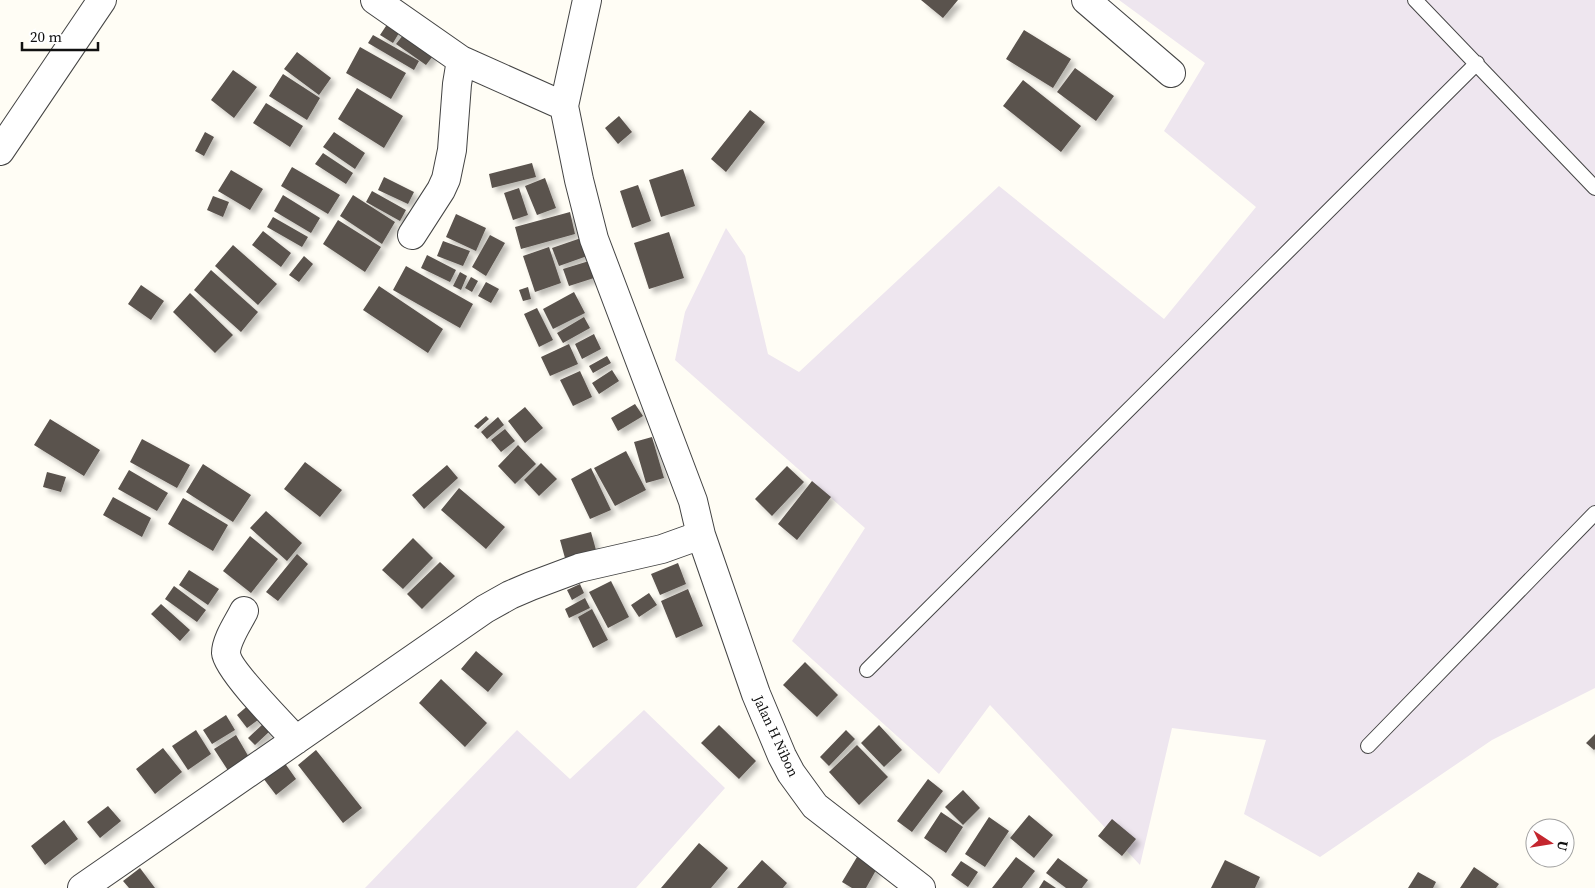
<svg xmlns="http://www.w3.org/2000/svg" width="1595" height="888" viewBox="0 0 1595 888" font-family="'Source Serif 4',serif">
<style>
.industrial{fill:#eee6ef}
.building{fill:#5a524d;filter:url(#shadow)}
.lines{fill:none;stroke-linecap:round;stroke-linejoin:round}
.service-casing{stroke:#444;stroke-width:16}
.minor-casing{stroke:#444;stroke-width:30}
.service{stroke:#fff;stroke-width:14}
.minor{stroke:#fff;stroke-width:28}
.labels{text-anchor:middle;stroke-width:5;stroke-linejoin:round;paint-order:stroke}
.street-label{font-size:14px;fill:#111;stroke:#fff}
</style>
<defs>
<filter id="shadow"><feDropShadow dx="4.5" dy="4.5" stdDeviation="2.5" flood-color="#0004"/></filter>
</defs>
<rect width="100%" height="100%" fill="#fffdf5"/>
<path class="industrial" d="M1119,0H1595V688L1492,740L1320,857L1244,814L1266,740L1172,728L1140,865L990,705L939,774L792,641L865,528L675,360L685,312L726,228L745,256L768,354L799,372L999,186L1164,319L1256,207L1164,131L1205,63Z
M644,710L725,788L636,888H365L517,730L570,779Z"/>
<path class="building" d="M921,0H958L943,18Z
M390,20L402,28L393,43L380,35Z
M407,30L436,52L426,65L396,44Z
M1024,30L1071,59L1053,88L1006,59Z
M373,35L419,61L414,70L368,43Z
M360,47L406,73L391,99L346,73Z
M297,52L331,78L319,95L284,69Z
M1075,68L1114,96L1096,121L1057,92Z
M233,70L257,87L234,118L211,100Z
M283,74L320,98L307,120L269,96Z
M1023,80L1081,126L1061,152L1003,106Z
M357,88L403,116L384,148L338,119Z
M266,103L303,126L290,147L253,123Z
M750,110L765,122L726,172L711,159Z
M619,116L632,132L618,144L605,128Z
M205,132L214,137L204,156L195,151Z
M334,132L365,153L355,169L323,147Z
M323,153L353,173L346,184L315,164Z
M532,163L536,177L492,188L489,174Z
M292,167L340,195L328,214L281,186Z
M683,169L695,206L661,217L649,180Z
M231,170L263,189L250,210L218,191Z
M384,177L414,192L408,204L378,190Z
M545,178L556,208L537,215L525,186Z
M638,185L651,221L632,228L620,191Z
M519,188L528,215L513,220L504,193Z
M372,191L406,210L400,221L366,202Z
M283,195L320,218L311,233L274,211Z
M353,195L395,222L382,244L340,216Z
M213,196L229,202L223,217L207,210Z
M570,212L575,234L521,249L515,227Z
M456,214L486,228L476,251L446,237Z
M273,217L308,237L302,247L267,227Z
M338,220L381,247L365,272L323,244Z
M263,231L291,253L281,267L252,245Z
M669,232L684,278L649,289L634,243Z
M490,235L505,243L486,276L472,267Z
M584,237L590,255L559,266L552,248Z
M443,241L470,251L463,266L437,256Z
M233,245L277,284L258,305L215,266Z
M549,247L561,283L535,292L523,256Z
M427,255L456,270L450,282L421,268Z
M304,256L313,264L299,282L289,275Z
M589,261L594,278L569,286L563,269Z
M406,266L473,304L460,328L393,290Z
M211,270L258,312L241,332L194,290Z
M460,272L467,276L461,290L453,286Z
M471,277L478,281L472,292L465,288Z
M486,282L499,289L491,303L478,296Z
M141,285L164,301L151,320L128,304Z
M379,286L443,329L428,353L363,310Z
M528,287L531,299L523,301L519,290Z
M574,292L585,313L553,329L543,309Z
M190,293L233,335L215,353L173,312Z
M537,308L553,340L539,347L524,314Z
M584,317L590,328L563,343L557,333Z
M594,334L601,349L582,359L575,344Z
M569,344L578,364L550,376L541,357Z
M607,356L611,363L593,373L589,366Z
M612,370L619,381L599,394L592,383Z
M580,371L592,397L573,406L560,380Z
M635,404L643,416L618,431L611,418Z
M525,407L543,428L525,443L508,421Z
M486,416L489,419L478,429L474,426Z
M498,417L504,425L487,439L481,432Z
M50,419L100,450L84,476L34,445Z
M505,429L515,441L501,452L491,440Z
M652,437L664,478L646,483L634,442Z
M142,439L190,465L177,488L130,462Z
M518,445L536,464L515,484L498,466Z
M626,451L646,490L615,506L594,468Z
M305,462L342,490L320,517L284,489Z
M541,463L557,479L539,496L524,480Z
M203,464L251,495L233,522L186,492Z
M447,465L458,478L424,509L412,495Z
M787,466L804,482L772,516L755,499Z
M591,468L611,510L590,519L571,479Z
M129,470L168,493L157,511L118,489Z
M47,472L66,477L61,492L43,487Z
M812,481L831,497L797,540L778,524Z
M459,488L505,527L486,549L441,510Z
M113,497L151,518L142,537L103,515Z
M183,498L228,525L213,551L168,524Z
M266,511L302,543L287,561L250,528Z
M591,532L596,550L565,558L560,540Z
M250,536L278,559L251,593L223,571Z
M413,538L433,558L403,589L382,570Z
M297,554L308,564L278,601L266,592Z
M440,562L455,576L422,609L407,594Z
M678,563L686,584L660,595L651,574Z
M189,570L219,589L208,605L179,585Z
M611,581L629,617L608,628L589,592Z
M580,584L584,593L572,600L567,590Z
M174,586L206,610L197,622L165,599Z
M688,589L703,626L676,638L661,601Z
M649,593L657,605L639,617L631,605Z
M585,598L590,608L569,618L565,609Z
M161,604L190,630L180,641L151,614Z
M592,609L608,640L593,648L578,617Z
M476,651L503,674L488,692L461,669Z
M805,662L838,695L817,717L783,685Z
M441,679L487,723L465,747L419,703Z
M251,703L262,717L247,728L237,715Z
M226,715L235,730L212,744L203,730Z
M263,724L270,731L255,745L248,738Z
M719,725L756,761L739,779L701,743Z
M879,725L902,750L884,767L861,743Z
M196,730L211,754L188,770L172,746Z
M846,730L855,739L829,766L820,757Z
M1595,734V749L1594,750L1586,743Z
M236,735L250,759L229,772L214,749Z
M857,745L888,777L859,805L829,772Z
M163,748L182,772L155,794L136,769Z
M316,750L362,808L343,823L298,765Z
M284,762L296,779L276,795L263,778Z
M928,779L943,791L912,832L897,821Z
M963,790L980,808L963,825L945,807Z
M108,806L121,821L100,838L87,822Z
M941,812L963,827L946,853L924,838Z
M1029,815L1053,835L1034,858L1010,838Z
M989,817L1009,831L985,867L965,854Z
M1112,819L1136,839L1122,856L1098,836Z
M64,820L78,839L45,865L31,846Z
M699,843L728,868L711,888H661Z
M860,852L880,863L866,888H852L842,882Z
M1016,857L1035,871L1022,888H992Z
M1058,858L1088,880L1082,888H1066L1046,873Z
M762,860L787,883L783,888H737Z
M1225,860L1260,877L1255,888H1211Z
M961,861L978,872L968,887L951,875Z
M1474,867L1499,884L1496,888H1460Z
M140,868L155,888H129L123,881Z
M1418,872L1436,882L1433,888H1408Z
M1044,880L1056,888H1039Z"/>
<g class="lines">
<defs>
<path id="service" d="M1415,0L1595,188
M867,670L1477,63
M1368,746L1595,513"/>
<path id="minor" d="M375,0L461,60L564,106
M1086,0L1171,73
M0,151L102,0
M412,235L441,190L446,179L452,150L457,84L461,60
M701,535L756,694L782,756L791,773L815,806L921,888
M244,611C238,623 226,640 226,653C227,669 283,726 296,740
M82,888L485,609L510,595L531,586L579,568L662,549L701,535L693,501L594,239L579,180L564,106L587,0"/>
</defs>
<use href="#service" class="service-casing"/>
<use href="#minor" class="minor-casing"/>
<use href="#service" class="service"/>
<use href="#minor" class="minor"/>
</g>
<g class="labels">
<g class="street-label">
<text transform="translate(776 736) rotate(65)" y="5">Jalan H Nibon</text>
</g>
</g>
<g transform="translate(1550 843) rotate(102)"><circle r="24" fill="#ffffff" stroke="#a0a0a0"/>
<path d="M0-4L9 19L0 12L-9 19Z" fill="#c4262e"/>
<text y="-8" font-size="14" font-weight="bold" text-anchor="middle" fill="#111111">U</text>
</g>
<path d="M22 42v8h76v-8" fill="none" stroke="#111111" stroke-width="2.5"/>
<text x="30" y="42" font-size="15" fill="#111111" stroke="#ffffff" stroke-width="4" paint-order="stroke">20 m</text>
</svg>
